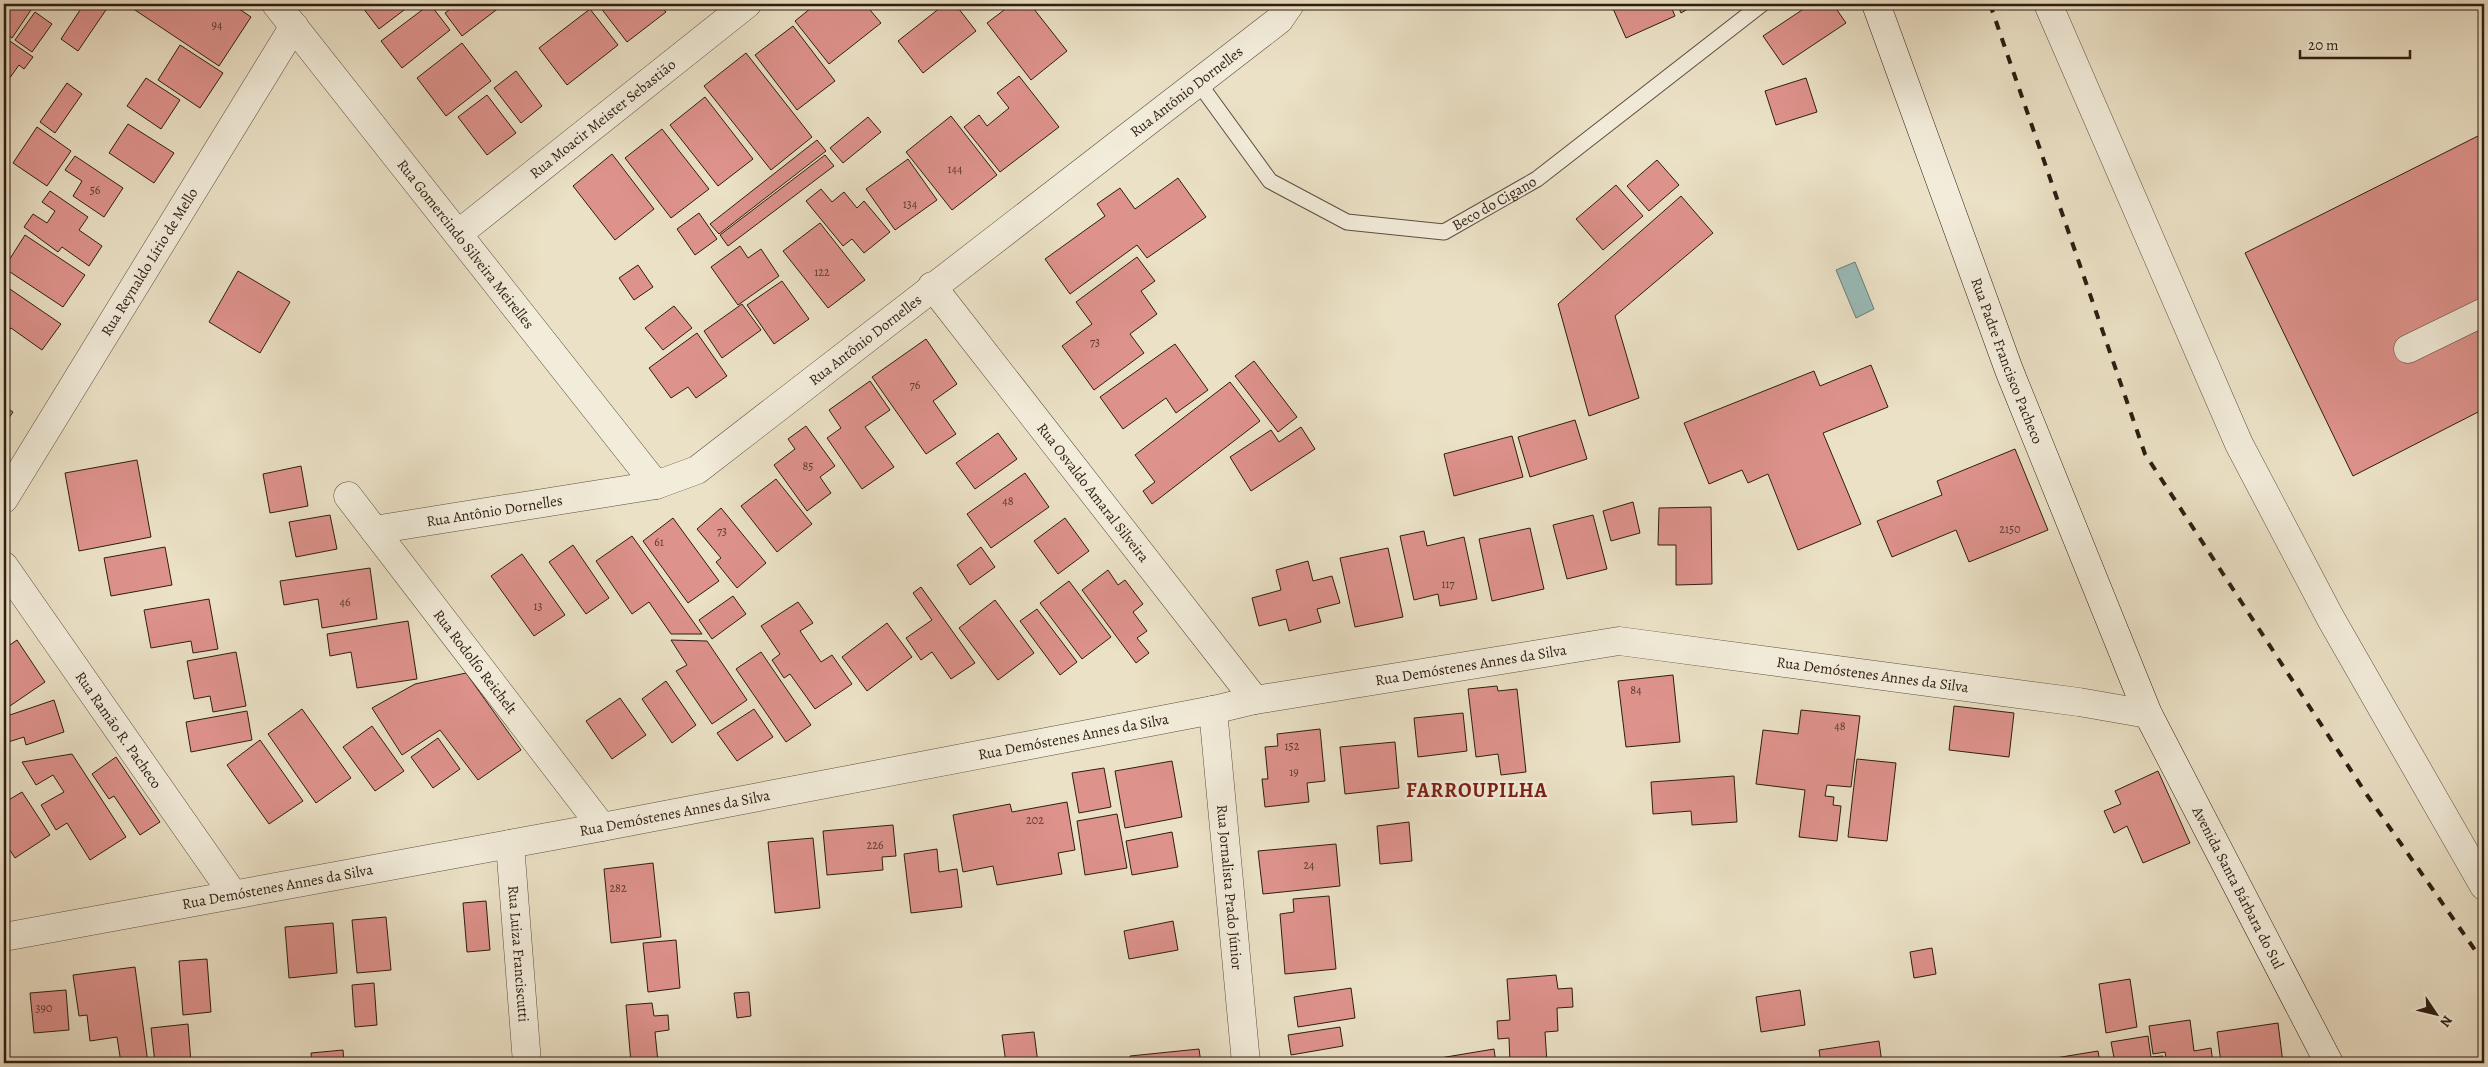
<svg xmlns="http://www.w3.org/2000/svg" width="2488" height="1067" viewBox="0 0 2488 1067" font-family="Alegreya,serif">
<style>
.water{fill:#99bcb9;stroke:#6e7c76}
.building{fill:#de928c;stroke:#2e1d12}
.lines{fill:none;stroke-linecap:round;stroke-linejoin:round}
.service-casing{stroke:#5d4e3f;stroke-width:17}
.minor-casing{stroke:#5d4e3f;stroke-width:29}
.tertiary-casing{stroke:#5d4e3f;stroke-width:29}
.secondary-casing{stroke:#2e1d12;stroke-width:29}
.service{stroke:#f2ecda;stroke-width:15}
.minor{stroke:#f2ecda;stroke-width:28}
.tertiary{stroke:#f2ecda;stroke-width:28}
.secondary{stroke:#f2ecda;stroke-width:28}
.rail{stroke:#2e1d12;stroke-width:4;stroke-dasharray:9 9;stroke-linecap:butt}
.labels{text-anchor:middle;stroke-width:5;stroke-linejoin:round;paint-order:stroke}
.number-label{font-size:12px;fill:#5a3a30}
.street-label{font-size:15px;fill:#2e1d12;stroke:#f2ecda}
.district-label{font-size:20px;font-weight:bold;letter-spacing:1px;fill:#7a1f14;stroke:#f2ecda}
</style>
<rect width="100%" height="100%" fill="#ebe1c6"/>
<filter id="stains"><feTurbulence type="fractalNoise" baseFrequency=".004" numOctaves="4"/><feColorMatrix values="0 0 0 0 .2 0 0 0 0 .09 0 0 0 0 .02 0 0 0 .5 -.17"/></filter>
<radialGradient id="worn" r=".72"><stop offset=".6" stop-color="#630" stop-opacity="0"/><stop offset="1" stop-color="#630" stop-opacity=".3"/></radialGradient>
<path class="water" d="M1855,262L1874,309L1856,318L1836,270Z"/>
<path class="building" d="M4,4H35L12,38L4,32Z
M84,4H110L78,51L61,39Z
M126,4H232L251,17L219,66Z
M360,4H412L379,29Z
M430,4L450,30L402,68L381,41Z
M457,4H504L462,36L445,13Z
M604,4H660L666,12L627,42L600,7Z
M816,4H865L881,23L829,64L795,21Z
M945,4H955L976,31L923,73L898,41Z
M1012,4H1030L1067,51L1031,80L987,23Z
M1611,4H1670L1675,16L1626,38Z
M1677,4H1696L1681,13Z
M1811,4H1833L1846,23L1783,65L1763,36Z
M590,9L618,45L567,85L539,48Z
M35,12L52,24L32,52L15,40Z
M793,26L835,81L797,110L755,55Z
M4,37L33,57L24,69L19,65L4,86Z
M462,43L491,81L446,116L417,78Z
M180,45L223,73L200,108L158,80Z
M746,53L812,137L771,170L704,86Z
M516,71L542,106L521,123L494,88Z
M1019,76L1059,127L1000,172L964,127L979,115L987,126L1009,108L997,93Z
M146,78L180,100L161,129L127,106Z
M1806,78L1817,112L1776,125L1765,91Z
M67,83L82,94L55,133L40,122Z
M487,95L516,133L487,155L458,117Z
M705,97L753,159L718,186L670,125Z
M951,116L997,175L952,210L906,152Z
M868,117L881,132L843,163L830,148Z
M128,124L174,153L154,183L109,153Z
M37,127L71,151L47,186L13,163Z
M662,129L709,189L671,218L625,158Z
M2484,133V409L2353,476L2245,253Z
M817,140L826,151L719,234L710,224Z
M612,154L654,209L615,240L573,186Z
M825,155L834,166L728,246L720,235Z
M75,156L123,188L104,217L73,196L82,181L65,170Z
M908,159L937,200L895,230L866,189Z
M1657,160L1679,185L1649,211L1627,186Z
M1178,178L1206,217L1147,258L1137,245L1070,294L1045,259L1105,216L1097,204L1120,188L1135,209Z
M1616,185L1643,216L1603,250L1576,219Z
M821,189L832,202L844,192L857,208L864,201L890,232L864,253L852,239L843,246L806,201Z
M50,191L88,217L79,230L102,246L89,266L62,247L58,252L24,227L33,214L47,223L55,211L42,202Z
M1681,196L1713,233L1615,316L1639,398L1589,416L1558,304Z
M699,213L717,239L695,255L677,229Z
M820,223L865,280L828,308L783,251Z
M25,235L85,275L63,307L4,268Z
M740,246L748,258L761,249L779,276L738,305L711,267Z
M1137,257L1155,281L1141,291L1157,314L1130,334L1144,353L1094,390L1062,346L1092,324L1076,302Z
M638,265L653,287L634,300L619,278Z
M238,271L290,302L260,353L209,322Z
M782,281L809,319L774,344L747,305Z
M4,285L61,324L42,350L11,328L4,335Z
M742,304L761,330L722,358L704,331Z
M674,306L692,328L663,350L645,328Z
M697,333L727,376L696,398L688,387L671,398L649,368Z
M926,339L957,384L933,401L956,434L926,454L872,377Z
M1175,344L1208,390L1176,413L1166,398L1123,429L1100,397Z
M1254,361L1297,417L1278,432L1235,376Z
M1871,365L1888,407L1823,433L1861,524L1798,550L1768,474L1748,483L1742,470L1709,484L1684,423L1814,371L1820,386Z
M870,381L890,410L865,427L894,467L862,489L827,438L841,428L829,410Z
M1230,382L1260,421L1152,504L1143,491L1155,482L1135,455Z
M4,406L13,412L4,425Z
M1575,420L1587,459L1530,477L1518,437Z
M806,426L835,466L820,477L831,493L807,511L774,465L795,449L788,439Z
M1301,427L1315,449L1251,491L1230,457L1271,430L1279,442Z
M998,433L1017,459L975,489L956,463Z
M1512,436L1523,477L1454,496L1444,454Z
M2015,449L2048,530L1969,562L1956,530L1892,557L1877,521L1942,495L1937,481Z
M137,460L151,537L79,551L65,473Z
M301,466L308,506L270,513L263,474Z
M1025,473L1049,507L991,548L967,514Z
M776,479L812,524L777,552L741,506Z
M1633,502L1640,533L1611,541L1603,511Z
M1711,507L1712,584L1676,585V545H1658L1659,508Z
M721,508L766,563L737,588L716,562L721,558L697,529Z
M330,515L337,549L296,557L289,522Z
M1593,515L1607,569L1567,579L1553,525Z
M673,518L719,581L688,603L643,541Z
M1065,518L1089,551L1058,574L1034,541Z
M1530,528L1544,589L1492,601L1479,539Z
M1424,531L1427,546L1464,537L1477,599L1440,606L1438,594L1414,600L1400,536Z
M632,536L702,634H671L649,602L632,614L596,561Z
M573,545L609,598L586,614L549,562Z
M165,547L172,585L111,596L104,558Z
M981,547L995,567L970,585L957,565Z
M1388,548L1403,617L1355,627L1340,558Z
M522,554L565,615L534,636L491,576Z
M1308,561L1313,581L1332,576L1340,603L1317,609L1321,622L1289,631L1286,619L1259,626L1252,598L1281,590L1276,570Z
M370,568L377,619L322,628L318,599L284,605L280,581Z
M1108,570L1118,585L1125,580L1143,604L1133,612L1147,631L1137,638L1149,653L1136,663L1082,590Z
M1069,581L1111,637L1082,659L1040,603Z
M921,587L975,663L951,679L932,652L921,660L906,638L932,620L913,593Z
M733,596L746,614L712,639L699,620Z
M209,599L218,649L193,653L191,641L151,648L144,610Z
M995,600L1034,653L998,680L959,628Z
M798,602L813,623L800,631L821,662L832,655L852,684L815,709L790,674L784,678L772,660L780,654L761,626Z
M1037,609L1077,662L1060,675L1020,621Z
M408,621L417,679L357,688L351,652L330,656L327,634Z
M887,623L912,657L867,691L842,657Z
M17,640L45,682L4,710V649Z
M671,640L707,641L747,700L712,724L676,671L687,665Z
M236,652L246,706L213,712L210,696L194,699L187,661Z
M761,652L811,725L786,742L736,669Z
M466,673L521,750L478,780L440,730L402,755L372,708L415,684Z
M1673,675L1680,742L1626,747L1618,681Z
M666,681L696,725L672,743L642,699Z
M1497,686L1498,691L1517,689L1526,772L1501,775L1498,754L1476,757L1468,689Z
M620,698L646,735L612,759L586,721Z
M54,700L64,732L26,745L24,737L5,743L4,717Z
M1954,706L2014,713L2009,757L1949,750Z
M302,709L351,778L316,803L268,734Z
M754,709L773,737L737,761L717,733Z
M1801,710L1860,716L1851,787L1827,785L1825,796L1834,797L1833,805L1841,806L1837,841L1799,837L1805,790L1756,784L1763,730L1798,734Z
M247,711L252,740L191,752L186,722Z
M1463,713L1467,751L1418,757L1414,718Z
M372,726L404,771L375,791L343,747Z
M1320,729L1325,781L1307,783L1309,802L1265,807L1262,779H1268L1265,747L1278,746L1277,734Z
M438,738L460,769L433,788L411,757Z
M260,740L303,801L269,824L227,765Z
M1395,742L1399,788L1345,794L1340,747Z
M72,754L126,837L90,860L67,823L56,830L41,805L64,792L53,775L36,785L22,762Z
M116,757L160,822L140,835L114,796L109,799L92,774Z
M1857,759L1896,763L1887,841L1848,837Z
M1172,761L1182,817L1125,828L1115,771Z
M1104,768L1111,807L1079,813L1072,773Z
M2158,771L2190,843L2143,863L2127,826L2114,833L2104,811L2121,804L2115,791Z
M1734,776L1737,822L1692,825L1691,811L1653,814L1651,782Z
M22,792L50,835L15,858L4,841V796L7,801Z
M1067,802L1075,850L1058,853L1062,874L997,885L993,866L963,872L953,815L1010,804L1012,812Z
M1117,814L1127,868L1085,875L1077,821Z
M1409,822L1412,861L1380,864L1377,826Z
M893,825L896,856L882,857L883,870L827,875L823,831Z
M1172,832L1178,867L1132,875L1126,841Z
M813,838L820,908L775,913L768,842Z
M1336,844L1340,886L1263,894L1258,851Z
M937,849L939,872L957,869L962,907L911,913L904,854Z
M653,863L661,937L611,943L604,869Z
M1329,896L1336,969L1285,974L1280,914L1294,912L1293,899Z
M486,901L490,950L467,952L463,903Z
M386,917L391,970L357,973L352,920Z
M1173,921L1178,950L1129,959L1124,931Z
M333,923L337,973L289,978L285,927Z
M676,940L680,988L648,992L643,943Z
M1932,948L1936,974L1914,978L1910,952Z
M207,959L211,1012L183,1015L179,961Z
M135,967L148,1063H121L117,1037L90,1041L87,1015L79,1016L73,975Z
M1556,975L1558,989L1572,988L1573,1007L1557,1008L1558,1031L1545,1032L1547,1063H1510L1509,1038L1498,1039L1497,1021L1510,1020L1507,979Z
M2130,979L2137,1027L2106,1033L2099,984Z
M374,983L377,1025L355,1027L352,985Z
M1351,988L1355,1018L1298,1027L1294,997Z
M66,990L69,1030L34,1033L30,993Z
M1800,990L1805,1025L1761,1032L1756,997Z
M749,992L751,1016L737,1018L734,993Z
M652,1003L654,1016L668,1015L669,1030L655,1032L658,1062L631,1063L626,1005Z
M2190,1020L2194,1051L2211,1048L2213,1063H2167L2165,1052L2153,1054L2149,1026Z
M2278,1023L2283,1063H2221L2217,1032Z
M188,1024L191,1063H155L151,1028Z
M1340,1027L1343,1046L1291,1055L1288,1035Z
M1034,1032L1038,1063H1006L1002,1035Z
M2148,1036L2151,1057L2163,1056L2164,1063H2115L2111,1042Z
M1879,1041L1882,1063H1821L1819,1050Z
M1199,1049L1201,1063H1130V1056Z
M1494,1049L1496,1063H1429L1428,1060Z
M343,1050L344,1063H312L311,1053Z
M2098,1051L2100,1063H2038L2037,1061Z"/>
<g class="lines">
<defs>
<g id="service">
<path id="s1" d="M1198,82L1270,181L1347,222L1444,232L1537,179L1762,4"/>
</g>
<g id="minor">
<path id="s2" d="M276,4L656,485"/>
<path d="M2048,4L2239,444L2331,619L2484,886"/>
<path id="s3" d="M458,234L747,4"/>
<path id="s4" d="M932,286L1255,700"/>
<path d="M2408,349L2484,312"/>
<path id="s5" d="M348,496L602,827"/>
<path id="s6" d="M4,499L294,26"/>
<path id="s7" d="M374,530L656,485L697,470L1279,20L1290,4"/>
<path id="s8" d="M4,566L233,894"/>
<path id="s9" d="M1213,710L1246,1063"/>
<path id="s10" d="M510,844L527,1063"/>
</g>
<g id="tertiary">
<path id="s11" d="M4,937L602,827L1213,710L1255,700L1619,641L2079,702L2148,714"/>
</g>
<g id="secondary">
<path id="s12" d="M1876,4L2009,370L2148,714L2329,1063"/>
</g>
</defs>
<use href="#service" class="service-casing"/>
<use href="#minor" class="minor-casing"/>
<use href="#tertiary" class="tertiary-casing"/>
<use href="#secondary" class="secondary-casing"/>
<use href="#service" class="service"/>
<use href="#minor" class="minor"/>
<use href="#tertiary" class="tertiary"/>
<use href="#secondary" class="secondary"/>
<path class="rail" d="M1990,4L2145,454L2367,795L2484,963"/>
</g>
<g class="labels">
<g class="number-label">
<text x="217" y="29">94</text>
<text x="955" y="173">144</text>
<text x="95" y="194">56</text>
<text x="910" y="208">134</text>
<text x="822" y="276">122</text>
<text x="1095" y="346">73</text>
<text x="915" y="389">76</text>
<text x="808" y="470">85</text>
<text x="1008" y="505">48</text>
<text x="2010" y="533">2150</text>
<text x="722" y="535">73</text>
<text x="659" y="546">61</text>
<text x="1448" y="588">117</text>
<text x="345" y="606">46</text>
<text x="538" y="610">13</text>
<text x="1636" y="694">84</text>
<text x="1840" y="730">48</text>
<text x="1292" y="750">152</text>
<text x="1294" y="776">19</text>
<text x="1035" y="824">202</text>
<text x="875" y="849">226</text>
<text x="1309" y="869">24</text>
<text x="618" y="892">282</text>
<text x="44" y="1012">390</text>
</g>
<g class="street-label">
<text dy="5" stroke="none"><textPath href="#s7" startOffset="948">Rua Antônio Dornelles</textPath></text>
<text dy="5" stroke="none"><textPath href="#s3" startOffset="185">Rua Moacir Meister Sebastião</textPath></text>
<text dy="5" stroke="none"><textPath href="#s1" startOffset="365">Beco do Cigano</textPath></text>
<text dy="5" stroke="none"><textPath href="#s2" startOffset="306">Rua Gomercindo Silveira Meirelles</textPath></text>
<text dy="5" stroke="none"><textPath href="#s6" startOffset="278">Rua Reynaldo Lírio de Mello</textPath></text>
<text dy="5" stroke="none"><textPath href="#s7" startOffset="542">Rua Antônio Dornelles</textPath></text>
<text dy="5" stroke="none"><textPath href="#s12" startOffset="380">Rua Padre Francisco Pacheco</textPath></text>
<text dy="5" stroke="none"><textPath href="#s4" startOffset="262">Rua Osvaldo Amaral Silveira</textPath></text>
<text dy="5" stroke="none"><textPath href="#s7" startOffset="122">Rua Antônio Dornelles</textPath></text>
<text dy="5" stroke="none"><textPath href="#s5" startOffset="209">Rua Rodolfo Reichelt</textPath></text>
<text dy="5" stroke="none"><textPath href="#s11" startOffset="1492">Rua Demóstenes Annes da Silva</textPath></text>
<text dy="5" stroke="none"><textPath href="#s11" startOffset="1898">Rua Demóstenes Annes da Silva</textPath></text>
<text dy="5" stroke="none"><textPath href="#s8" startOffset="200">Rua Ramão R. Pacheco</textPath></text>
<text dy="5" stroke="none"><textPath href="#s11" startOffset="1088">Rua Demóstenes Annes da Silva</textPath></text>
<text dy="5" stroke="none"><textPath href="#s11" startOffset="682">Rua Demóstenes Annes da Silva</textPath></text>
<text dy="5" stroke="none"><textPath href="#s11" startOffset="278">Rua Demóstenes Annes da Silva</textPath></text>
<text dy="5" stroke="none"><textPath href="#s9" startOffset="178">Rua Jornalista Prado Júnior</textPath></text>
<text dy="5" stroke="none"><textPath href="#s12" startOffset="956">Avenida Santa Bárbara do Sul</textPath></text>
<text dy="5" stroke="none"><textPath href="#s10" startOffset="110">Rua Luiza Franciscutti</textPath></text>
</g>
<g class="district-label">
<text x="1477" y="797">FARROUPILHA</text>
</g>
</g>
<rect width="2488" height="1067" fill="none" stroke="#ebe1c6" stroke-width="20"/>
<rect x="5" y="5" width="2478" height="1057" fill="none" stroke="#2e1d12" stroke-width="2.5"/>
<rect x="10" y="10" width="2468" height="1047" fill="none" stroke="#2e1d12"/>
<g transform="translate(2436 1014) rotate(125)" stroke="#f2ecda" stroke-width="4" paint-order="stroke">
<path d="M0-4L9 19L0 12L-9 19Z" fill="#2e1d12"/>
<text y="-8" font-size="14" font-weight="bold" text-anchor="middle" fill="#2e1d12">N</text>
</g>
<path d="M2300 50v8h110v-8" fill="none" stroke="#2e1d12" stroke-width="2.5"/>
<text x="2308" y="50" font-size="15" fill="#2e1d12" stroke="#f2ecda" stroke-width="4" paint-order="stroke">20 m</text>
<rect width="100%" height="100%" filter="url(#stains)"/>
<rect width="100%" height="100%" fill="url(#worn)"/>
</svg>
